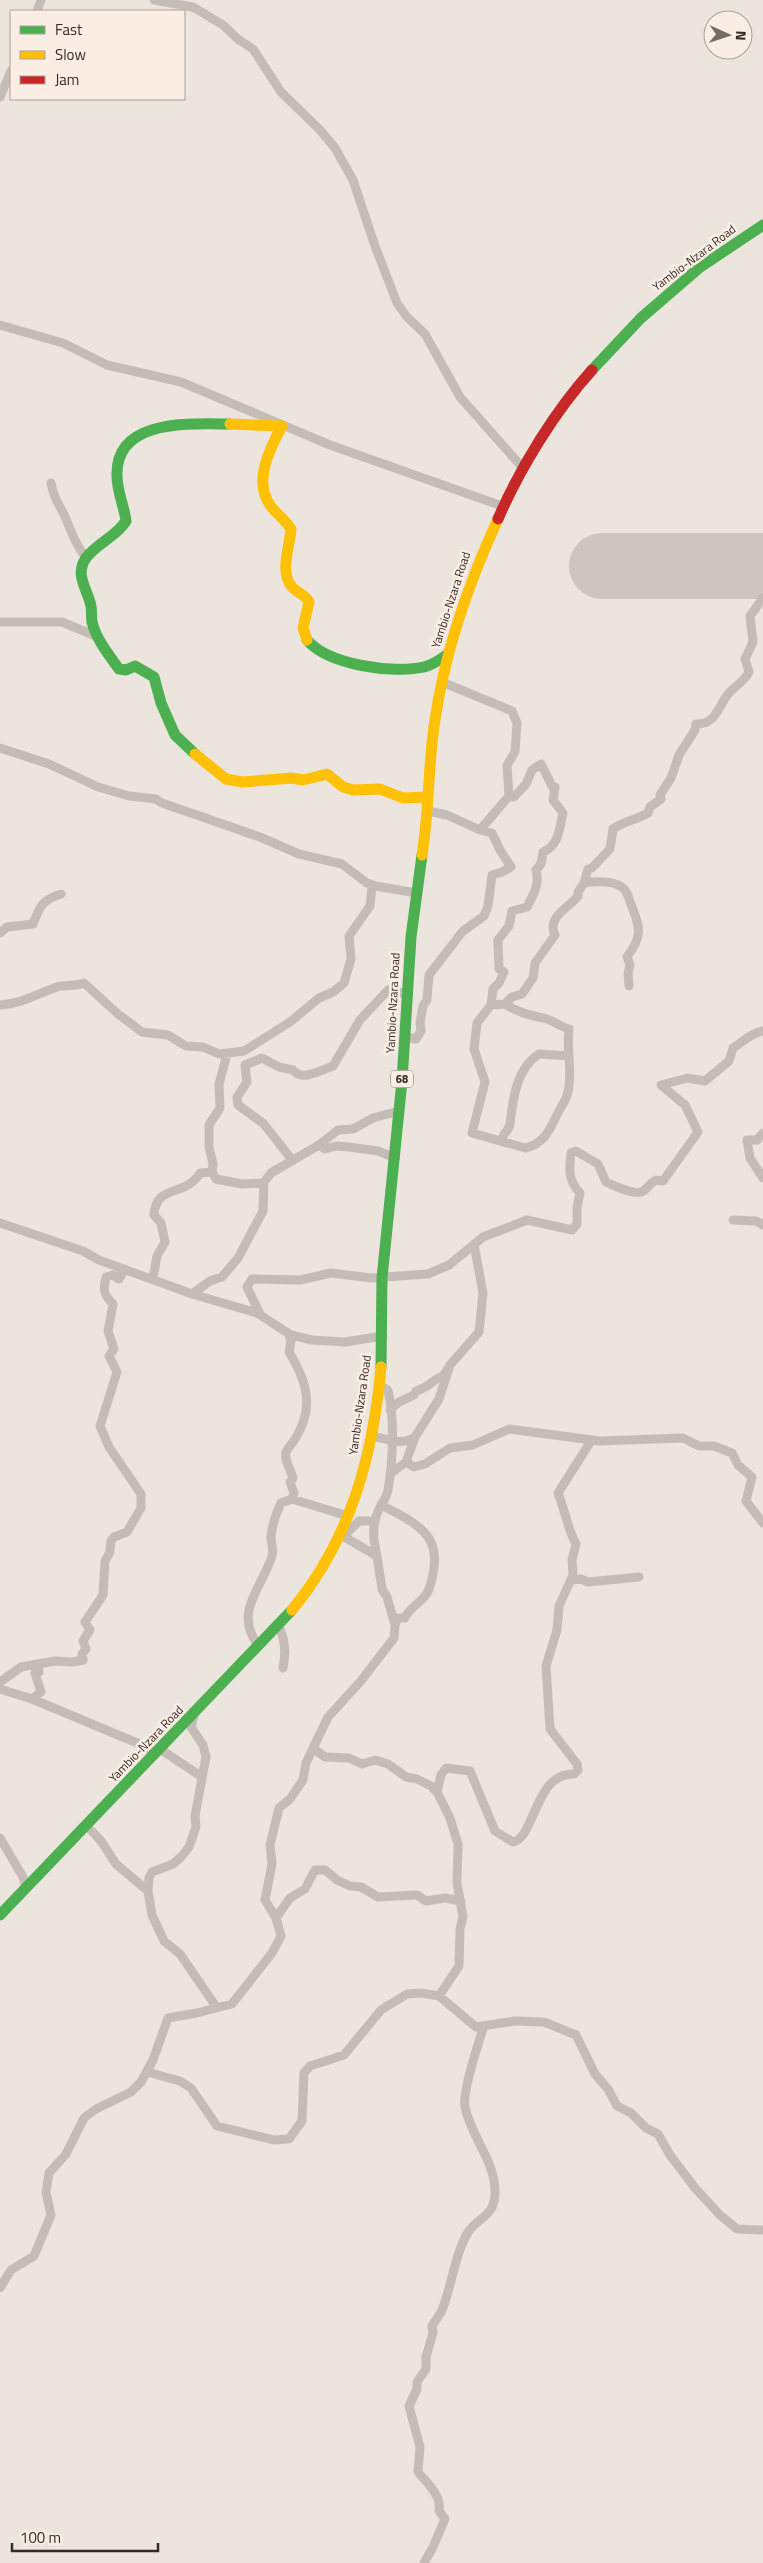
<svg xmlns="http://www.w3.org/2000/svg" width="763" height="2563" viewBox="0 0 763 2563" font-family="'Titillium Web',sans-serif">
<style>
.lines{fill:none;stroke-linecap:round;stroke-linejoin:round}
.runway{stroke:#ccc5c0;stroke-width:66}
.street{stroke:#c5bcb7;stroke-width:9}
.fast{stroke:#4caf50;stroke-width:11}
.slow{stroke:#ffc107;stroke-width:11}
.jam{stroke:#c62828;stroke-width:11}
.labels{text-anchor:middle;stroke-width:5;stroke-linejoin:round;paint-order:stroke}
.shield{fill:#faeee4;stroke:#70645f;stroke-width:1}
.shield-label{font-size:11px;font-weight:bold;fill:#352926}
.street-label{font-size:12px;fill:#352926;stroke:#faeee4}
</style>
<rect width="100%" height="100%" fill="#ece5de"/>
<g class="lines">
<path class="runway" d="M602,566H763"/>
<path class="street" d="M154,0L193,7L223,25L239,40L253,49L281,92L320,130L335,148L353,180L375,246L397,303L407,317L425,334L460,397L522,467
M37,11L41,0
M0,97L11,71
M0,325L63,343L107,365L181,382L330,445L502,506
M51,483C54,501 60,504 66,519C72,534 76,545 86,558
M0,622H62L98,637
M0,748L49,764L98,787L129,796L156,799L162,803L260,837L299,854L342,864L367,883L376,886L416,893
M428,811L447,815L480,830L509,796L507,765L515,752L517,723L512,711L442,682
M584,883C595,881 617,880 625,890C628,894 630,902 632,907C641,929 642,937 627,957L630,965L628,973L629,986
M0,933L7,927L33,924C40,906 42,900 61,894
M505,1004C517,1012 529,1015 543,1018C552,1019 560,1027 569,1029C566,1050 573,1071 568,1092C567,1098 563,1104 560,1109C551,1126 546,1144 525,1148L472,1133L485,1082L474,1049L476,1032L477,1023L491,1005L505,1004L512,997L522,994L533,978L535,963L555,935C546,917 570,907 578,896V892L584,883L588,869L592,868L610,849L613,829C624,821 636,820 648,813L650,807L661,799L660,795L671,778L679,755L695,730L696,724C716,725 718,706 729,693C736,685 744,682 749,672L745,659L753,642L750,616L763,598
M0,1005C21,1004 37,994 57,987C66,984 74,987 84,983L118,1014L142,1032L168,1035L186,1046L203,1047L219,1054L244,1051L290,1022L319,998L333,992L344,983L351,959L349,936L370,906L372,887L376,886
M491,1005L493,989L499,983L504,972L499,969L498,940L509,926L512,911L527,907C533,895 540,885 536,870L541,864L543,852C560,845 559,828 563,813L553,800L555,787L552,786L541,764L532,770L526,784L514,797L509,796
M405,1037L416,1039L421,1031L420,1022L423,1006L427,1000L429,975L463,931L484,916L488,906L492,875L502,872L511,867L500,850L492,833L480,830
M763,1133L757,1140H747L750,1158L763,1178
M502,1141C502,1133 509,1131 510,1124C513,1099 516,1069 539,1054L569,1056
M319,1145L338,1130L353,1129L373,1118L399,1111
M292,1160L264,1124L238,1105L237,1097L247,1082L245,1065L262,1058L279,1067L293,1070C302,1082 321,1070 333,1066L360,1020L388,990L393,989L408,996
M212,1172L213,1164L209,1147V1125L220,1108L219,1084L227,1054
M733,1220L756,1221L763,1225
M0,1223L83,1251L99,1260L192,1294L257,1313L291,1335L312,1340L345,1342L383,1336
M153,1278L157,1256L165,1242L161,1223L154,1215C156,1183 185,1198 200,1173L212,1172L216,1179L242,1184L264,1183
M192,1294L210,1281L222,1277L238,1258L263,1211L264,1182L271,1173L319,1145L325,1149L336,1146L349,1147L378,1151L395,1158
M260,1314L247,1287L252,1279L300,1280L331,1273L371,1278L428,1274L449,1265L483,1237L527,1220L572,1230L577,1224V1207L580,1193C568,1181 569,1169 571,1153L576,1151L598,1164L606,1182C614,1186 636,1196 643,1191C648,1188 650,1183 656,1180L663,1181L698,1132L685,1105L661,1085L688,1078L705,1081L729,1061L733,1048C745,1041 749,1034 763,1031
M390,1410L399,1402L414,1395L416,1391C428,1388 432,1380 443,1376L447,1370
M371,1437C387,1437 400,1447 415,1437
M406,1462L414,1467L425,1464L450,1448L473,1445L509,1429L600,1441L683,1438L699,1446H714L732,1453L738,1465L752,1477L746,1501L763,1523
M390,1474L406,1462L415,1437L439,1399L450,1365L479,1332L483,1293L474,1244
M292,1499L348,1516
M381,1505C423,1526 446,1538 429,1589C424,1603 409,1606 405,1618H398L395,1625
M346,1534L359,1521H374
M377,1556C373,1539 371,1524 380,1507C383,1502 387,1496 388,1490C393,1460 395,1420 388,1390L378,1384
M571,1580L581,1579L588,1582L639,1577
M277,1624C286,1638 286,1653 283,1668
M258,1645C233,1612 262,1588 272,1556C274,1550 271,1543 271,1537C272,1526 276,1513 281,1503L292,1499L294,1493L290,1482L293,1478C291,1470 284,1461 286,1452C288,1447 292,1444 295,1439C315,1407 307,1382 289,1352L291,1341L289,1334
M0,1682L21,1667L55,1661L73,1662L83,1660L82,1654L86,1649L83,1641L90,1630L85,1622L103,1595L105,1561L110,1552L111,1541L114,1537L127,1532L141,1508V1494L109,1447L100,1426L117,1372L109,1356L114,1349L108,1331L113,1304C103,1294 103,1290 106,1277L113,1275L119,1279L125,1269
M0,1689L32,1699L142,1745L155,1754
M32,1699L41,1692L35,1673L39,1672L38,1665
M194,1716L191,1727L203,1745L206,1757L195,1816L196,1827L189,1847L181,1857L173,1864L152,1872L149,1878L148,1891L152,1915L164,1941L180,1954L217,2008
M160,1749L202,1777
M437,1792L441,1775L446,1768L470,1771L495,1831L513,1842C535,1838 535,1772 574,1774L578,1770L577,1764L550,1729L546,1666L557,1630L559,1606L573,1575L572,1560L576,1544C567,1528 565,1510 558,1493L591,1441
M86,1825L101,1841L116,1864L148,1891
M0,1838L23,1877L26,1888
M276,1918L265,1900L272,1864L270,1845L279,1808L290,1799L303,1780L306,1763L328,1717L360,1682L394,1638L395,1625L387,1597L382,1589L377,1556L341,1535
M439,1996L476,2027L515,2021L544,2022L576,2035L595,2074L608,2089L617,2106L631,2113L646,2128L658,2134L670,2155L695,2188L720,2215L737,2229L763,2230
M147,2072L180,2081L191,2088L217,2126L274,2140L289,2139L302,2121L304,2073L310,2066L344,2055L381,2010L407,1994L421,1993L439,1996L459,1966L460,1929L463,1917L457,1883L458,1844L450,1818L437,1792L431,1786L417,1779L406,1777L388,1764L375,1760L362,1764L349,1758L325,1757L314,1749
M0,2288L11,2270L34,2256L51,2215L46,2192L49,2173L66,2154L84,2118L96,2109L131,2092L141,2082L153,2060L168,2018L197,2013L232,2004L272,1953L281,1936L276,1918L290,1898L305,1889L315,1870H325L337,1880L350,1886L361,1887L378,1897L417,1895L426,1901L445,1898L461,1901
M424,2563L433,2547L445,2519L439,2511C442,2496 427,2483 418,2472L420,2447L409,2406L417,2389V2382L426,2369V2357L433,2333L432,2326C435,2320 440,2315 442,2310C451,2289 456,2249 469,2231C480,2216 495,2216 495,2192C495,2160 471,2137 465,2107C462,2093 479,2041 484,2026"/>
<path class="fast" d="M592,370L641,318L699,268L763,225
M307,640C328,665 393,674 424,667C433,665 441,659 448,654
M195,754L175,735L161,703L154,677L135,666L126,670L119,669C109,655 96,639 92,622C91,617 92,611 91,606C88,590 74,575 86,558C97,543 116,537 126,521C124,506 117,491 117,476C115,418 191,424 230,424
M381,1367L382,1278L402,1081L411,937L422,855
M0,1915L292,1610"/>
<path class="slow" d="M230,424L282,426C270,448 253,481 270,505C276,514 285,519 291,529C290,546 279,572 292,587C297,593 305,594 309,602L303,628L307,640
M195,754L226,779L243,782L292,778L303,780L327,774L343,787L353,790L380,789L403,798L428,797
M422,855C429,812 428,769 434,726C444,654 468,584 498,519
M292,1610C350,1540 373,1457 381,1367"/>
<path class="jam" d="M498,519C520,468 555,411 592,370"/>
</g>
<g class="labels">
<rect class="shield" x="391" y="1070.5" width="22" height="17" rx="4"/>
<g class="shield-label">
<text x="402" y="1083">68</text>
</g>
<g class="street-label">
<text transform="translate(694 258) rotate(-37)" y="4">Yambio-Nzara Road</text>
<text transform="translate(451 600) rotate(-72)" y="4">Yambio-Nzara Road</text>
<text transform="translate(393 1003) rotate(-87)" y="4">Yambio-Nzara Road</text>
<text transform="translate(360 1405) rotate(-82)" y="4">Yambio-Nzara Road</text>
<text transform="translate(146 1744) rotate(-46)" y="4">Yambio-Nzara Road</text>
</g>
</g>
<rect x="10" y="10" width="175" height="90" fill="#faeee4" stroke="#ab9f98"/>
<rect x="20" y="26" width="25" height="8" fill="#4caf50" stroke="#ab9f98"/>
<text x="55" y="35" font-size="15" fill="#352926">Fast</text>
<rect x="20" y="51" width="25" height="8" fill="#ffc107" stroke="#ab9f98"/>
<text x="55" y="60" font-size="15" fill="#352926">Slow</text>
<rect x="20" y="76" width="25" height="8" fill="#c62828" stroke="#ab9f98"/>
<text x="55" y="85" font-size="15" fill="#352926">Jam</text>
<g transform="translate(728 35) rotate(93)"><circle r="24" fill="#faeee4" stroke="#ab9f98"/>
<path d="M0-4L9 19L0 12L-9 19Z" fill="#756b66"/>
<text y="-8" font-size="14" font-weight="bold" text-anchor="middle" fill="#352926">N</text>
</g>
<path d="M12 2543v8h146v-8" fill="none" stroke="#352926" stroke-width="2.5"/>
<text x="20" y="2543" font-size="15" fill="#352926" stroke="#faeee4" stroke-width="4" paint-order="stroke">100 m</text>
</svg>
